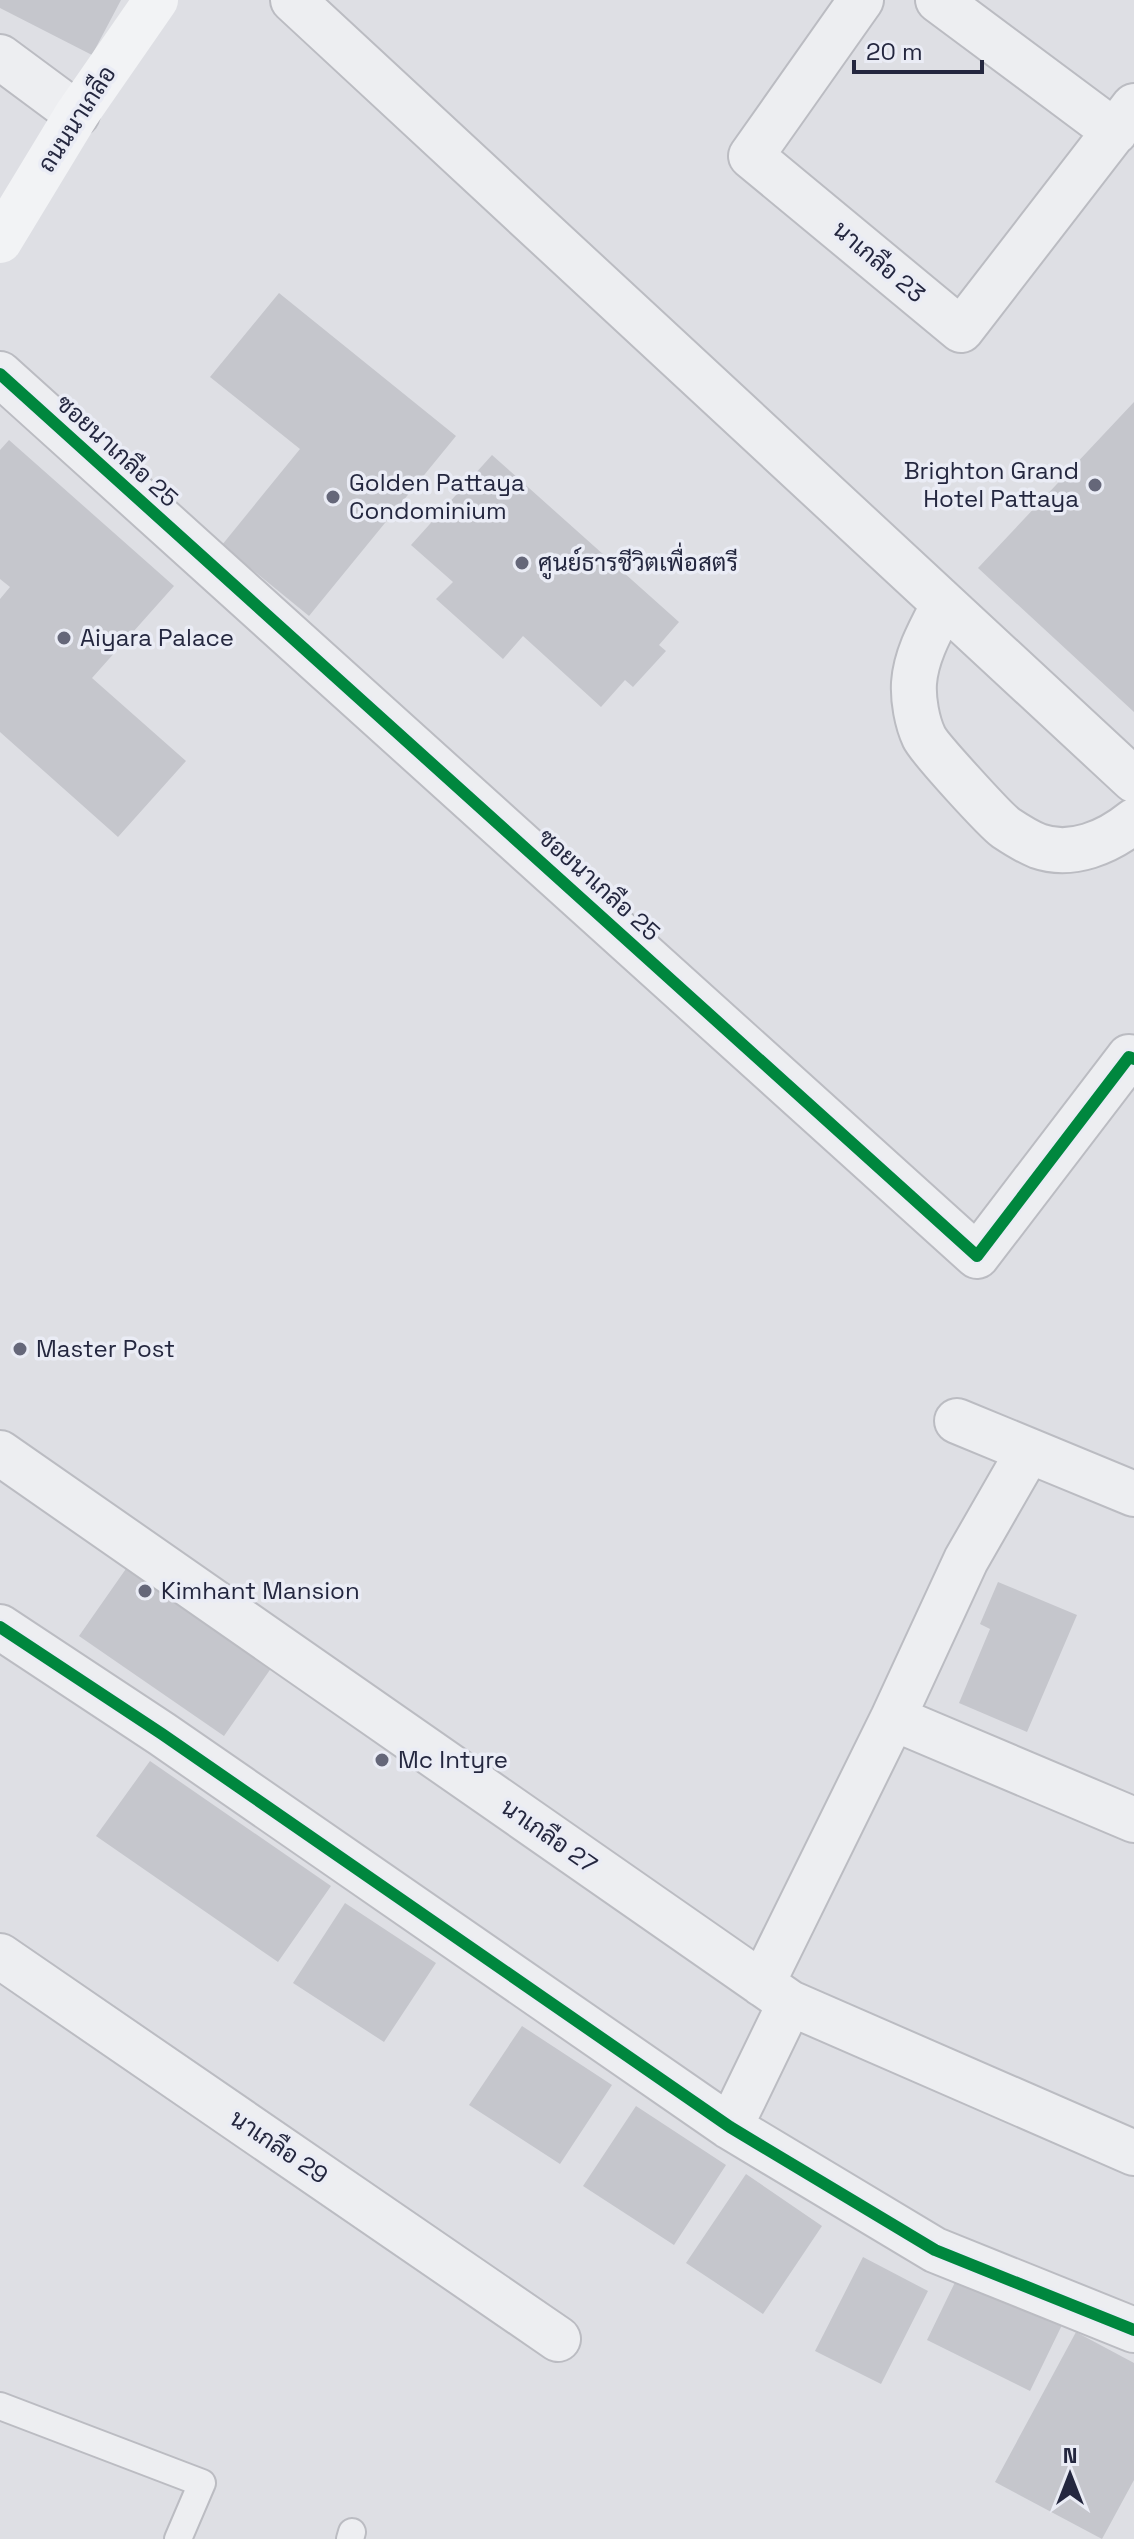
<svg xmlns="http://www.w3.org/2000/svg" width="1134" height="2539" viewBox="0 0 1134 2539" font-family="'Space Grotesk',Sarabun,sans-serif">
<style>
.building{fill:#c5c6cc}
.lines{fill:none;stroke-linecap:round;stroke-linejoin:round}
.lane-casing{stroke:#bbbcc2;stroke-width:30}
.street-casing{stroke:#bbbcc2;stroke-width:48}
.lane{stroke:#edeef1;stroke-width:26}
.street{stroke:#edeef1;stroke-width:44}
.secondary{stroke:#f2f3f5;stroke-width:44}
.cycleway-casing{stroke:#eaecf5;stroke-width:17}
.cycleway{stroke:#00873e;stroke-width:12}
.poi-dot{fill:#656779;stroke:#eaecf5;stroke-width:3}
.labels{text-anchor:middle;stroke-width:7;stroke-linejoin:round;paint-order:stroke}
.street-label{font-size:24px;fill:#24273f;stroke:#eaecf5}
.poi-label{font-size:24px;fill:#24273f;stroke:#eaecf5;text-anchor:start}
</style>
<rect width="100%" height="100%" fill="#dedfe4"/>
<path class="building" d="M0,0H121L92,55L0,8Z
M279,293L456,436L309,616L222,545L300,449L210,377Z
M1134,402V712L978,568Z
M9,440L174,586L92,678L186,761L118,837L0,732V599L10,587L0,579V450Z
M492,455L679,622L659,645L666,651L633,687L625,680L601,707L523,636L503,659L436,599L453,582L411,545Z
M130,1563L274,1664L224,1736L79,1636Z
M998,1582L1077,1615L1027,1732L959,1703L990,1629L980,1624Z
M150,1761L331,1886L278,1962L96,1836Z
M345,1903L436,1963L384,2042L293,1983Z
M522,2026L612,2085L560,2164L469,2105Z
M636,2106L726,2165L674,2245L583,2186Z
M746,2174L822,2226L763,2314L686,2263Z
M863,2257L928,2291L881,2384L815,2351Z
M959,2274L1062,2325L1030,2391L927,2340Z
M1076,2332L1134,2363V2480L1102,2539L995,2482Z"/>
<g class="lines">
<defs>
<path id="lane" d="M0,2406L202,2483L178,2539
M350,2539L352,2532"/>
<path id="street" d="M293,0L1134,780
M861,0L751,156L961,330L1134,106
M938,0L1115,132
M0,57L77,114
M0,374L977,1256L1129,1057L1134,1059
M944,604C931,629 916,655 914,683C913,700 917,722 924,737C929,748 995,820 1006,828C1015,834 1028,842 1038,846C1072,858 1108,842 1134,821
M957,1421L1134,1494
M0,1453L790,2003L1134,2153
M0,1627L162,1734L730,2127L935,2250L1134,2330
M893,1718L1134,1820
M0,1956L558,2339
M762,1984L893,1718L966,1560L1028,1452
M730,2127L790,2003"/>
</defs>
<use href="#lane" class="lane-casing"/>
<use href="#street" class="street-casing"/>
<use href="#lane" class="lane"/>
<use href="#street" class="street"/>
<path class="secondary" d="M0,241L77,114L156,0"/>
<defs>
<path id="cycleway" d="M0,374L977,1256L1129,1057L1134,1059
M0,1627L162,1734L730,2127L935,2250L1134,2330"/>
</defs>
<use href="#cycleway" class="cycleway-casing"/>
<use href="#cycleway" class="cycleway"/>
</g>
<g class="poi-dot">
<circle cx="1095" cy="485" r="8"/>
<circle cx="333" cy="497" r="8"/>
<circle cx="522" cy="563" r="8"/>
<circle cx="64" cy="638" r="8"/>
<circle cx="20" cy="1349" r="8"/>
<circle cx="145" cy="1591" r="8"/>
<circle cx="382" cy="1760" r="8"/>
</g>
<g class="labels">
<g class="street-label">
<text transform="translate(77 119) rotate(-57)" y="8">ถนนนาเกลือ</text>
<text transform="translate(879 262) rotate(40)" y="8">นาเกลือ 23</text>
<text transform="translate(117 451) rotate(42)" y="8">ซอยนาเกลือ 25</text>
<text transform="translate(599 885) rotate(42)" y="8">ซอยนาเกลือ 25</text>
<text transform="translate(549 1836) rotate(35)" y="8">นาเกลือ 27</text>
<text transform="translate(279 2147) rotate(34)" y="8">นาเกลือ 29</text>
</g>
<g class="poi-label">
<text x="1079" y="479" text-anchor="end">Brighton Grand<tspan x="1079" dy="28">Hotel Pattaya</tspan></text>
<text x="349" y="491">Golden Pattaya<tspan x="349" dy="28">Condominium</tspan></text>
<text x="538" y="571">ศูนย์ธารชีวิตเพื่อสตรี</text>
<text x="80" y="646">Aiyara Palace</text>
<text x="36" y="1357">Master Post</text>
<text x="161" y="1599">Kimhant Mansion</text>
<text x="398" y="1768">Mc Intyre</text>
</g>
</g>
<g transform="translate(1070 2475)" stroke="#eaecf5" stroke-width="6" paint-order="stroke">
<path d="M0-6L14 30L0 20L-14 30Z" fill="#24273f"/>
<text y="-12" font-size="22" font-weight="bold" text-anchor="middle" fill="#24273f">N</text>
</g>
<path d="M854 60v12h128v-12" fill="none" stroke="#24273f" stroke-width="4"/>
<text x="866" y="60" font-size="24" fill="#24273f" stroke="#eaecf5" stroke-width="6" paint-order="stroke">20 m</text>
</svg>
